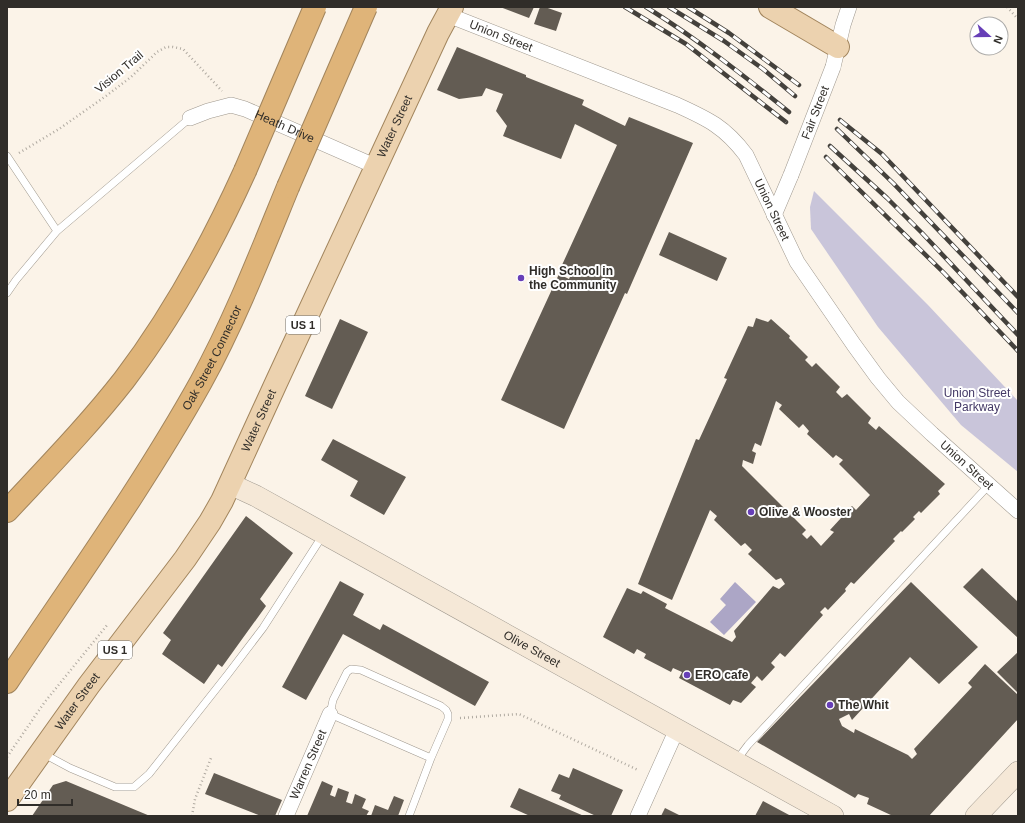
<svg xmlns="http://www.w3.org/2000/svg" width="1025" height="823" viewBox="0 0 1025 823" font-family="Arial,sans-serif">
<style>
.green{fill:#c9c5da}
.water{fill:#aca6c6}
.building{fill:#635c53;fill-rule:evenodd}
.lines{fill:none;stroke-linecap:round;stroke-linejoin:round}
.lane-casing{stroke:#9f988e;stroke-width:8}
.street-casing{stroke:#9f988e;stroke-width:16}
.secondary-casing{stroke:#9f988e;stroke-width:22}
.primary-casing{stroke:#a2855d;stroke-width:24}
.highway-casing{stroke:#a2855d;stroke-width:24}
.path{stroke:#b0aaa1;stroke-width:2.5;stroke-dasharray:1 3;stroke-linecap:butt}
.lane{stroke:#fff;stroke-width:7}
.street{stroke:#fff;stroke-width:15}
.secondary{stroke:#f5e8d7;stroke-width:21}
.primary{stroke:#ecd2af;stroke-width:22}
.highway{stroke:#dfb479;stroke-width:22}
.rail-casing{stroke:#44413c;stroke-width:4.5}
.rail{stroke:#fff;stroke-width:3;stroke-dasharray:9;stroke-linecap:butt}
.street-bridge-casing{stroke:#9f988e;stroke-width:16;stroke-linecap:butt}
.highway-bridge-casing{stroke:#a2855d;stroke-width:24;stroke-linecap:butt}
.street-bridge{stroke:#fff;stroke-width:15}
.highway-bridge{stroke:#dfb479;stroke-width:22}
.poi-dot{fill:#673fb7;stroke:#fff;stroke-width:1.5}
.labels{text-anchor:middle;stroke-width:4;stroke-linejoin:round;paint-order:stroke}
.shield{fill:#fff;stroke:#6e6c69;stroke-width:1}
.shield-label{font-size:11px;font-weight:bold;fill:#302d29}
.street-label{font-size:12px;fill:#302d29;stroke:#fff}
.poi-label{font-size:12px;font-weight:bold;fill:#302d29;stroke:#fff;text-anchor:start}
.park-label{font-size:12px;fill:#443966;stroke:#fff}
</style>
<rect width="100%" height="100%" fill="#fbf3e8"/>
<path class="green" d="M814,191L928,305L1018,401V472L961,425L878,327L811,229L810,207Z"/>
<path class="water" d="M735,582L756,602L724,635L710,622L726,605L720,599Z"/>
<path class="building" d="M500,7H534L529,18Z
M540,7H545L562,13L556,31L534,24Z
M457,47L526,75V77L584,100L582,105L625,126L629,117L693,143L627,294L625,293L564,429L501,400L559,274L569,279L573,270L562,265L617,145L575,124L561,159L503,136L507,126L496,111L503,94L486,88L482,96L459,99L437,90Z
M669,232L727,258L717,281L659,255Z
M756,318L768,322L771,319L790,336L789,338L808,357L805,360L812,367L816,363L840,387L836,392L842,398L847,394L871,418L868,423L876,430L879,426L945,484L938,491L940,494L921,513L919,511L913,517L915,519L902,532L901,531L893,539L895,541L854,584L851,582L845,589L846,591L828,610L825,607L820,612L823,615L785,657L780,653L771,663L775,667L762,681L757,676L751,683L756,687L741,703L733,700L730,705L679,678L682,672L673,668L671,672L644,658L646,654L637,649L634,654L603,637L627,588L641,594L643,591L667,604L665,608L732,642L736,637L734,631L773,586L779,589L785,584L781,578L776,580L748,554L752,550L745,543L741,546L714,520L717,516L710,510L672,600L638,584L696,439L699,440L727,379L724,378L748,326L753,327ZM776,401L782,405L779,409L799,428L803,424L809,431L807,434L833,458L836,455L843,460L839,464L870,495L856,510L852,506L830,530L834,532L821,546L811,535L807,539L802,534L806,530L742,466L743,460L753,464L756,453L752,451L755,443L761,446Z
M340,319L368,332L332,409L305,396Z
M333,439L406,477L384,515L350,496L358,481L321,460Z
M246,516L293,553L260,599L266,606L222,667L218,664L204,684L162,654L171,640L163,633Z
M982,568L1018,602V638L963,587Z
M340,581L364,594L353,615L380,630L383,624L489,682L475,706L343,634L306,700L282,687Z
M911,582L978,647L939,684L910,657L852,720L849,714L839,719L842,726L854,733L855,729L908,755L912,759L917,754L914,749L972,687L968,683L985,664L1018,695V719L929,816H893L867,804L869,798L858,794L855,798L757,742Z
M1018,652V693L997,672Z
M573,768L623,790L611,816H596L559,799L561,795L551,791L559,774L569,778Z
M214,773L282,800L275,816H261L205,794Z
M66,781L150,816H32L53,785Z
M322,781L333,786L330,795L335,797L338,788L349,792L346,802L352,804L355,794L366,799L362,808L369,811L366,816H307Z
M519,788L584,816H530L510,807Z
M394,796L404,800L398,816H371L375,805L388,810Z
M763,801L791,816H755Z
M665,808L681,816H661Z"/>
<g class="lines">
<defs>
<path id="lane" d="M7,156L57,231
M7,293L16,280L57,231L190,118
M44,754L70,768L115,787H134L149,774L228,674L263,628L323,535
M736,761L748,745L989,485
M409,816L431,758L448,719V714L446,710L441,706L361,670L351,669L347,672L333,700L330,714L431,758"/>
<g id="street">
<path id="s1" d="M448,15L677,105C708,119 725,127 746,155L797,262L854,345L878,378L898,402L932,434L1018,511"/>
<path d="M833,67L843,25L849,7"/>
<path id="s2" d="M190,118L208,111L231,105L245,109L377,167"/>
<path d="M774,215L791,175"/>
<path id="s3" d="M286,816L330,714"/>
<path d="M638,816L677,729"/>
</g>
<g id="secondary">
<path id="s4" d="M230,484L256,496L833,816"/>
<path d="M976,816L1018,772"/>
</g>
<g id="primary">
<path d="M770,7L838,47"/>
<path id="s5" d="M7,800L89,685L185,559L210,522L222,501L276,383L438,33L452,7"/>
</g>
<g id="highway">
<path d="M7,511C47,468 88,426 124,380C174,314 211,246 245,171"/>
<path id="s6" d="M7,682C73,583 143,486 201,382C235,320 261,253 288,187"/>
</g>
</defs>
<use href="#lane" class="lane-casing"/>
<use href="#street" class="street-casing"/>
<use href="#secondary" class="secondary-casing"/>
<use href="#primary" class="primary-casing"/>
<use href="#highway" class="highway-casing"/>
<path class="path" d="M1007,7L1018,19
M19,153L59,129L106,96L131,77L157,52L166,47H173L183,49L222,91
M460,718L519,714L638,770
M7,757L44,703L108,624
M192,816L195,799L211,758"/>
<use href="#lane" class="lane"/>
<use href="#street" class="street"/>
<use href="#secondary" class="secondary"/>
<use href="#primary" class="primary"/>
<use href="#highway" class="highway"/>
<defs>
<path id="rail" d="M625,7L686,44L786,122
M646,7C696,38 743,75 789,112
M669,7L724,41L763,69L795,96
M688,7L729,33L799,85
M840,120L882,154L1018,297
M837,129L893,183L1018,313
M830,146L887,198L922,233L1018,335
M826,157L944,273L1018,351"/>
</defs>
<use href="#rail" class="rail-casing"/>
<use href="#rail" class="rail"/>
<defs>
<g id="street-bridge">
<path id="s7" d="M791,175L833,67"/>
</g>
<path id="highway-bridge" d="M245,171L315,7
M288,187L366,7"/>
</defs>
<use href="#street-bridge" class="street-bridge-casing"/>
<use href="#highway-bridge" class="highway-bridge-casing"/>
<use href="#street-bridge" class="street-bridge"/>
<use href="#highway-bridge" class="highway-bridge"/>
</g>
<g class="poi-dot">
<circle cx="521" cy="278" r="4"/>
<circle cx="751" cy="512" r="4"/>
<circle cx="687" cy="675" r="4"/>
<circle cx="830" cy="705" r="4"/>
</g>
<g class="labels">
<g class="shield">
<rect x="286" y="316" width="34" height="18" rx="3"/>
<rect x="98" y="641" width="34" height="18" rx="3"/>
</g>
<g class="shield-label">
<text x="303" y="329">US 1</text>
<text x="115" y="654">US 1</text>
</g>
<g class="street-label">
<text dy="4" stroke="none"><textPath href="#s1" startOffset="57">Union Street</textPath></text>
<text transform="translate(119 72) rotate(-40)" y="4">Vision Trail</text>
<text dy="4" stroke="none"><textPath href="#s7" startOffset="67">Fair Street</textPath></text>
<text dy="4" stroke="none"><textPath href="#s2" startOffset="101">Heath Drive</textPath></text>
<text dy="4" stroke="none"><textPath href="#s5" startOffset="781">Water Street</textPath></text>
<text dy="4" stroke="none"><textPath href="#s1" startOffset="393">Union Street</textPath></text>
<text dy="4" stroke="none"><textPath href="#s6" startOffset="384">Oak Street Connector</textPath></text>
<text dy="4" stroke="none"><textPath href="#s5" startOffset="457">Water Street</textPath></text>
<text dy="4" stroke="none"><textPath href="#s1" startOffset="717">Union Street</textPath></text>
<text dy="4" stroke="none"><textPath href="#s4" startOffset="344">Olive Street</textPath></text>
<text dy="4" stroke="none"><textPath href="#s5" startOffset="121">Water Street</textPath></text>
<text dy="4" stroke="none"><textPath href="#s3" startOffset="56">Warren Street</textPath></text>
</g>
<g class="poi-label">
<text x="529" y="275">High School in<tspan x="529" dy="14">the Community</tspan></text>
<text x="759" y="516">Olive &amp; Wooster</text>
<text x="695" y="679">ERO cafe</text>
<text x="838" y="709">The Whit</text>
</g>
<g class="park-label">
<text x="977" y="397">Union Street<tspan x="977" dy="14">Parkway</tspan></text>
</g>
</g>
<rect width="1025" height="823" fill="none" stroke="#302d29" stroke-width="16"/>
<g transform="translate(989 36) rotate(111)"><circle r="19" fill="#ffffff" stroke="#acaba9"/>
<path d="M0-3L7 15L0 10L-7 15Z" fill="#673fb7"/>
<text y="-6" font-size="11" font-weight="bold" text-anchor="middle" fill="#302d29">N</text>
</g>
<path d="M18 799v6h54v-6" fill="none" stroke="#302d29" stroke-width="2"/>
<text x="24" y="799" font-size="12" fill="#302d29" stroke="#ffffff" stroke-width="3" paint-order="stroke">20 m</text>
</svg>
